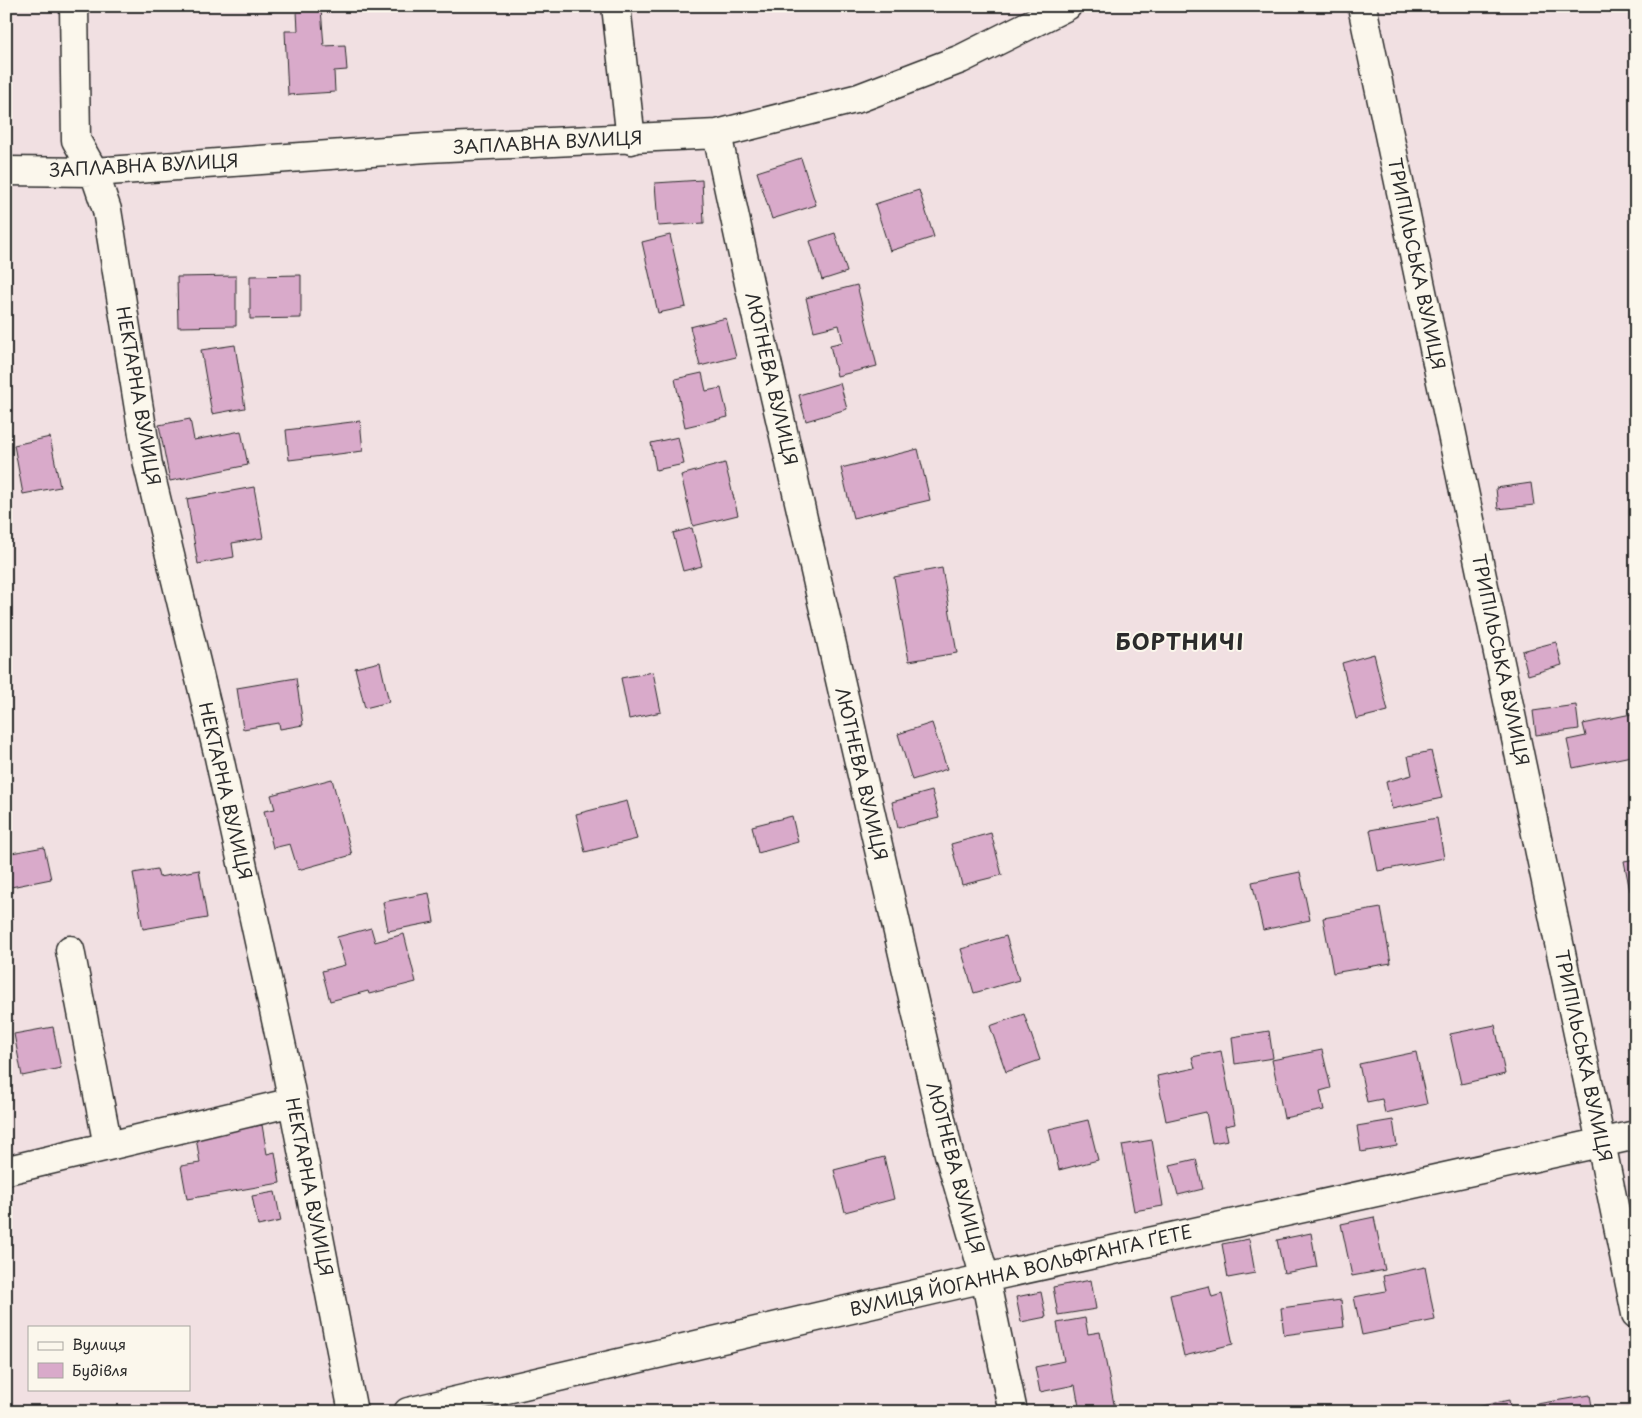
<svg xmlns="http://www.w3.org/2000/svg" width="1642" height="1418" viewBox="0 0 1642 1418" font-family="'Playpen Sans',sans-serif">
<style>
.building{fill:#d9aaca;stroke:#2b2b2b}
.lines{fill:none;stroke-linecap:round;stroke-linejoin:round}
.minor-casing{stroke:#2b2b2b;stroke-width:31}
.minor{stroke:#fbf7ec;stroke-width:28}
.labels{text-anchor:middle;stroke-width:4;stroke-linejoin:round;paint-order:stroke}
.street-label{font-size:18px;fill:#2b2b2b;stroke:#fbf7ec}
.district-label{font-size:22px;font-weight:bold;letter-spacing:1px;fill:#2b2b2b;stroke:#fbf7ec}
</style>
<rect width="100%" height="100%" fill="#f1e0e2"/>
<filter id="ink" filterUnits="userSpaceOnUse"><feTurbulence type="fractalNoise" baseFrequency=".02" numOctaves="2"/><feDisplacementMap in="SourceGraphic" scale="10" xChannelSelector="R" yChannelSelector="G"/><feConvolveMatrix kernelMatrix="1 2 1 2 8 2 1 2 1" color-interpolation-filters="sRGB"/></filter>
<g filter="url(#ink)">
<path class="building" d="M321,9L324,46L345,45L347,70L334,71L335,92L288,95L285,31H298L297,11Z
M801,158L816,205L772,219L757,172Z
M702,180L704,223L658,226L655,183Z
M919,190L934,237L890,251L875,204Z
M835,233L847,272L822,280L810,241Z
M670,235L686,307L658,313L642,242Z
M301,275V318L250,319V276Z
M236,276V326L178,327L177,277Z
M857,285L877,366L837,376L830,345L843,342L839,325L814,331L806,298Z
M726,318L736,357L700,366L690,327Z
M235,345L245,408L212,414L201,350Z
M702,373L706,391L721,388L728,417L685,427L675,379Z
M840,383L847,409L806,421L799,395Z
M190,419L194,440L241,431L248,465L170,481L159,425Z
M360,421L363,451L289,460L286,430Z
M50,437L60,487L23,494L14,445Z
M678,437L684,464L656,470L651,443Z
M918,449L930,500L853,518L841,468Z
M725,463L738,515L693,526L681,475Z
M1531,483L1534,505L1498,509L1496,488Z
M254,487L263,538L232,543L234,557L198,564L187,499Z
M692,528L702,566L683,571L673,533Z
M942,568L957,653L909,661L894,577Z
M1556,642L1562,665L1528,675L1522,651Z
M1374,654L1388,711L1356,719L1342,663Z
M380,662L389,702L365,708L355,668Z
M653,672L661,712L629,719L621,678Z
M296,678L303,725L280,729L279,723L243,729L237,688Z
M1576,705L1579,729L1536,735L1533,711Z
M1636,713V755L1573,768L1567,740L1586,736L1583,724Z
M932,723L947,769L912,780L898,734Z
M1431,751L1442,798L1392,809L1386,782L1412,775L1408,756Z
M332,779L352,855L298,870L290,844L273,848L264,811L275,809L271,795Z
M932,791L939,818L898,828L892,802Z
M627,801L637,839L585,852L576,814Z
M792,816L798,842L758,853L752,826Z
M1437,818L1444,858L1378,871L1370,830Z
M991,833L1002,875L962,885L951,844Z
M44,847L51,879L6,888V854Z
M1636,859V890L1630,891L1624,861Z
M157,869L159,877L199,870L207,918L143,929L133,873Z
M1300,872L1310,920L1263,930L1252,882Z
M429,893L434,922L388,931L383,902Z
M1381,908L1391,963L1333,973L1323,918Z
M371,928L375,942L404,934L416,982L369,994L368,991L330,1001L322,971L345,965L337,937Z
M1006,936L1019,980L974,993L961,949Z
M1024,1014L1040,1060L1006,1072L990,1026Z
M1495,1025L1505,1074L1461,1084L1450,1034Z
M53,1027L61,1068L22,1076L14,1034Z
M1269,1031L1273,1058L1235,1064L1232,1037Z
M1322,1050L1331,1088L1320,1091L1324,1110L1284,1118L1272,1060Z
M1221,1051L1235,1124L1225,1126L1228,1140L1212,1143L1206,1112L1166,1121L1157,1076L1195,1068L1192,1057Z
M1416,1052L1427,1104L1385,1113L1382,1099L1367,1102L1359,1064Z
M1088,1120L1098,1160L1059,1170L1049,1129Z
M1393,1120L1397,1146L1361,1152L1357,1126Z
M262,1125L267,1154L275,1152L280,1183L187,1199L181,1166L200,1163L196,1137Z
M1152,1140L1163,1206L1134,1211L1122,1145Z
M884,1157L894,1199L845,1212L834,1170Z
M1196,1159L1203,1189L1178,1195L1170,1165Z
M275,1192L281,1221L258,1226L252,1196Z
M1374,1217L1385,1270L1352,1276L1341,1224Z
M1311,1233L1317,1267L1284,1273L1277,1240Z
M1249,1239L1255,1273L1228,1278L1222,1244Z
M1425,1267L1435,1320L1362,1335L1354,1297L1386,1291L1383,1276Z
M1091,1280L1096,1309L1058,1315L1053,1287Z
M1209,1286L1212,1297L1222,1294L1233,1344L1184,1356L1170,1295Z
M1041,1292L1046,1317L1021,1322L1016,1297Z
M1341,1300L1344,1327L1284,1335L1281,1308Z
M1085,1318L1088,1334L1100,1332L1115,1409L1100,1412H1080L1075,1385L1040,1392L1035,1367L1064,1361L1057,1323Z
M1590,1395L1593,1412H1539L1537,1404Z
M1509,1400L1511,1412H1468V1409Z"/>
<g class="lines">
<defs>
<path id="minor" d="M74,6L76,140L94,172L107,210L148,465L219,757L283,1052L353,1412
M616,6L631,140
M1362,6L1601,1143L1636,1314
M717,134L750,288L949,1154L985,1278L1013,1412
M6,171L94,172L427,148L717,134L859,98L961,59L1067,6
M70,950L108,1146
M8,1170L293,1102
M408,1412L985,1278L1636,1135"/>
</defs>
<use href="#minor" class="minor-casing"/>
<use href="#minor" class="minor"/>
</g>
</g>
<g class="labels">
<g class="street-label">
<text transform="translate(548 143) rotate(-3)" y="6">ЗАПЛАВНА ВУЛИЦЯ</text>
<text transform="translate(144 166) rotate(-3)" y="6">ЗАПЛАВНА ВУЛИЦЯ</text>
<text transform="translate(1416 264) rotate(78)" y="6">ТРИПІЛЬСЬКА ВУЛИЦЯ</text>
<text transform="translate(771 379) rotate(77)" y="6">ЛЮТНЕВА ВУЛИЦЯ</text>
<text transform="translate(138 396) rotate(80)" y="6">НЕКТАРНА ВУЛИЦЯ</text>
<text transform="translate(1500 660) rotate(78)" y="6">ТРИПІЛЬСЬКА ВУЛИЦЯ</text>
<text transform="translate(861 774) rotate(77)" y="6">ЛЮТНЕВА ВУЛИЦЯ</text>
<text transform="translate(225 791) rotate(77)" y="6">НЕКТАРНА ВУЛИЦЯ</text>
<text transform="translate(1583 1056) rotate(78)" y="6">ТРИПІЛЬСЬКА ВУЛИЦЯ</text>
<text transform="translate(955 1168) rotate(75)" y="6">ЛЮТНЕВА ВУЛИЦЯ</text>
<text transform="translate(309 1187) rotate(79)" y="6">НЕКТАРНА ВУЛИЦЯ</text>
<text transform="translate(1021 1271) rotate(-13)" y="6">ВУЛИЦЯ ЙОГАННА ВОЛЬФГАНГА ҐЕТЕ</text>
</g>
<g class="district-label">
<text x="1180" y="650">БОРТНИЧІ</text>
</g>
</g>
<rect width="1642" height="1418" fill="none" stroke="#fbf7ec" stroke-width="25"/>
<rect x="12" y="12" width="1617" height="1393" fill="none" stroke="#2b2b2b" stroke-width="2" filter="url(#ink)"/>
<rect x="28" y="1326" width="162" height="65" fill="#fbf7ec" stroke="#a8a59f"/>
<rect x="38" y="1342" width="25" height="8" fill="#fbf7ec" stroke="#a8a59f"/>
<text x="72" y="1350" font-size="15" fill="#2b2b2b">Вулиця</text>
<rect x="38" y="1363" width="25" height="15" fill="#d9aaca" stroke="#a8a59f"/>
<text x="72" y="1376" font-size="15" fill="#2b2b2b">Будівля</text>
</svg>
